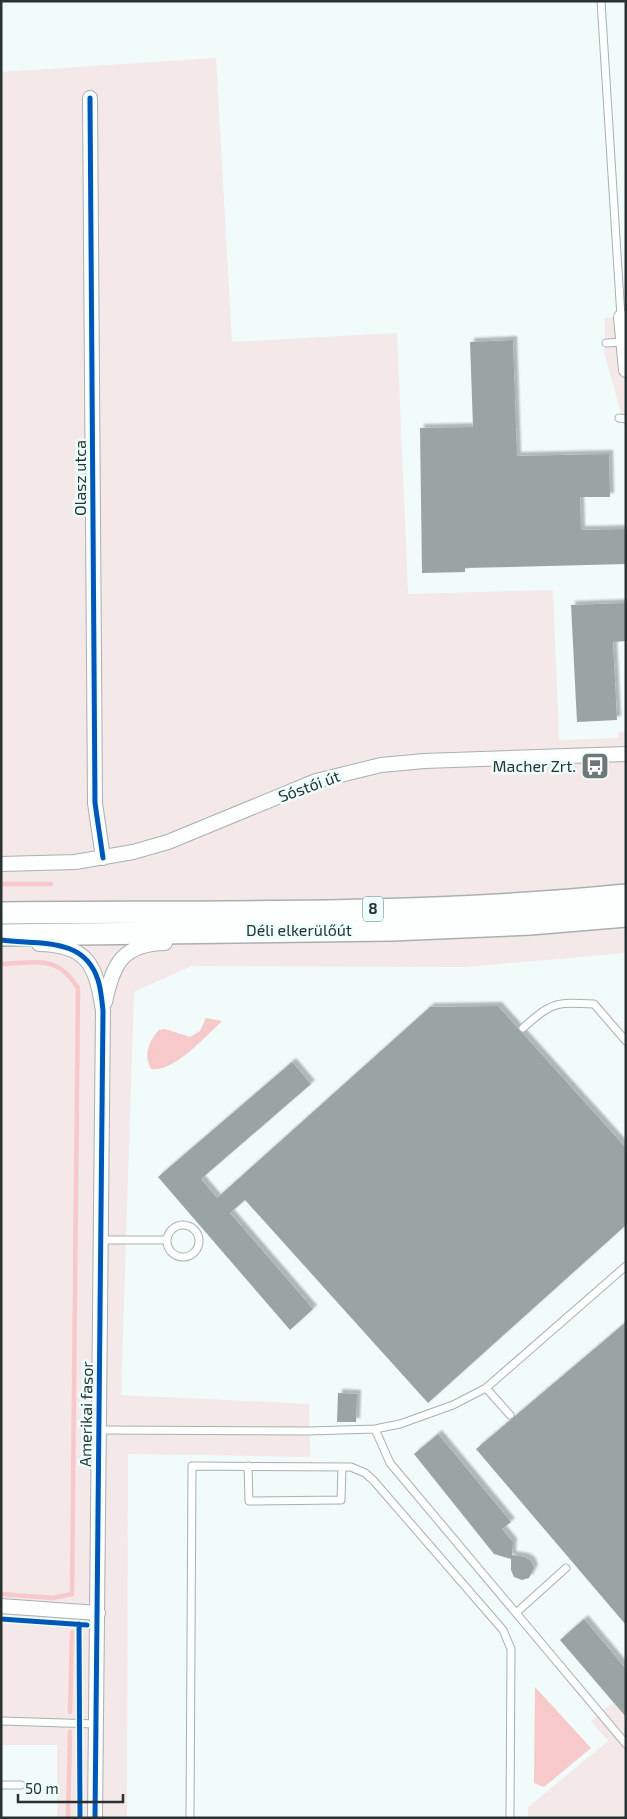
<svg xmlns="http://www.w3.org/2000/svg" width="627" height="1819" viewBox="0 0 627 1819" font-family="'Exo 2',sans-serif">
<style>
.green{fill:#f4e8e8}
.water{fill:#f7c9ca}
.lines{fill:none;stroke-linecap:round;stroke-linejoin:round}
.stream{stroke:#f7c9ca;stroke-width:4.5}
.building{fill:#9aa4a3;filter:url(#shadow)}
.lane-casing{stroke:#a8b1b0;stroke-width:9}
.street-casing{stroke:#a8b1b0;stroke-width:16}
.primary-casing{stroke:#a8b1b0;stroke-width:24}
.lane{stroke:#fdfefe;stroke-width:7}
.street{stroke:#fdfefe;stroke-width:14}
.primary{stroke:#fdfefe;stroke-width:21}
.cycleway-casing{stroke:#ecfffd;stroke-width:8}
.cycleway{stroke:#0057b8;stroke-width:5}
.labels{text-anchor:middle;stroke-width:5;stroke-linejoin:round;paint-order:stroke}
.shield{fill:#ecfffd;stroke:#64706e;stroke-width:1}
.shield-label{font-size:15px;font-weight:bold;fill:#293231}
.street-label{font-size:16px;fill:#293231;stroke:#ecfffd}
.poi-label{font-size:16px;fill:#293231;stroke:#ecfffd;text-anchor:end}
</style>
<defs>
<filter id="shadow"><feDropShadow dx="4" dy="-4" stdDeviation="1" flood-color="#0004"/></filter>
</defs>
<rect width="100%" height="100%" fill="#f0fbfa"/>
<path class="green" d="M216,58L232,342L397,333L408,594L553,590L559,740L618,738V732H626V953L465,967L191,966L134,992L121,1395L309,1404L310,1457L128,1454L127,1818H57V1745H1V72Z
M626,317V431L604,352L605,318Z
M613,1703L626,1717V1818H528V1807L608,1741L591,1721Z"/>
<path class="water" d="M206,1018L222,1021C206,1036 173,1073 151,1069C143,1055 149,1041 159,1030L165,1029L190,1037L200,1031Z
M535,1687L591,1748L544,1787L534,1783Z"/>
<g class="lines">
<path class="stream" d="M1,884H51
M1,964C37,963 57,954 78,988L72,1594L53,1598L1,1594
M70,1712L72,1632
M68,1818L70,1732"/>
</g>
<path class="building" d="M513,340L517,456L609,454L610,497H580L581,530L626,529V564L465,568V572L422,573L420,428L473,427L470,342Z
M626,603V641L613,642L617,720L577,722L571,605Z
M498,1006L626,1148V1225L428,1403L245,1200L230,1213L313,1309L290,1330L158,1177L292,1062L311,1084L201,1179L217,1198L430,1007Z
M626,1322V1625L476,1449Z
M338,1393L357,1394L356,1422H337Z
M438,1434L511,1522L502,1529L513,1542L512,1555L525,1557L531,1561L534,1568L529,1578L522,1580L514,1577L511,1570V1559L494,1554L414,1454Z
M584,1619L626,1669V1717L560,1640Z"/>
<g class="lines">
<defs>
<path id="lane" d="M601,1L621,317
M606,343L623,342
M619,418L626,419
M523,1028C552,1002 555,1002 594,1004L626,1041
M167 1241a16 16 0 1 1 32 0a16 16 0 1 1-32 0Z
M102,1240H166
M486,1388L510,1415
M375,1429L390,1463L626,1744
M98,1430L309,1431L375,1429L400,1424L453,1405L486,1388L626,1266
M248,1466L249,1501L341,1500L342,1467
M517,1612L566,1568
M1,1721L96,1724
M1,1785H21
M190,1818L192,1466L351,1467L365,1473L373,1480L503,1630L511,1649L510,1818"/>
<path id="street" d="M90,98L95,803L103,858
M621,317L626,370
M1,864L75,862L133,852L168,842L316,781L381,765L424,761L626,754
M39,944C89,945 96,966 103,1011L95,1818
M105,1002C113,964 122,944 165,943
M1,1606L98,1613"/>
<path id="primary" d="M1,913C209,911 419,916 626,895
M1,935L392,930L530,924L626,916"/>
</defs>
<use href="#lane" class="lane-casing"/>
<use href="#street" class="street-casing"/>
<use href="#primary" class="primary-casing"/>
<use href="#lane" class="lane"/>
<use href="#street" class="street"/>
<use href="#primary" class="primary"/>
<defs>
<path id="cycleway" d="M90,98L95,803L103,858
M1,940C38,945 84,936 98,980C101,989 102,1001 103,1011L95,1818
M1,1619L87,1625
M79,1624L80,1818"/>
</defs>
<use href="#cycleway" class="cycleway-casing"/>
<use href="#cycleway" class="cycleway"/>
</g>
<defs>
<symbol id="bus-square" viewBox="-11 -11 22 22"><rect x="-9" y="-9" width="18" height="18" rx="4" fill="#6f7877" stroke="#ecfffd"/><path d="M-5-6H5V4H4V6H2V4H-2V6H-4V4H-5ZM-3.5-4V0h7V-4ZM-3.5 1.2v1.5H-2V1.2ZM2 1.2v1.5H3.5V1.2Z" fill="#fff"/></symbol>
</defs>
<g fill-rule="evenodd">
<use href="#bus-square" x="579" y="750" width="32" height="32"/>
</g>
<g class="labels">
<rect class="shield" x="363" y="896.5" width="20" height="25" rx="4"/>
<g class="shield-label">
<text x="373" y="914">8</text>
</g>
<g class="street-label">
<text transform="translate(80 478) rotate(-90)" y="6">Olasz utca</text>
<text transform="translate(309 786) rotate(-20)" y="6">Sóstói út</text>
<text x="299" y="936">Déli elkerülőút</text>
<text transform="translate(86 1414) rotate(-89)" y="6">Amerikai fasor</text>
</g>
<g class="poi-label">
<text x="576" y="772">Macher Zrt.</text>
</g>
</g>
<rect width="627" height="1819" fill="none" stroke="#293231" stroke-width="5"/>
<path d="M18 1794v8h105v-8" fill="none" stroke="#293231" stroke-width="2.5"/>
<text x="25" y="1794" font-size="15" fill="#293231" stroke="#ecfffd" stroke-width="4" paint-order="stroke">50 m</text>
</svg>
